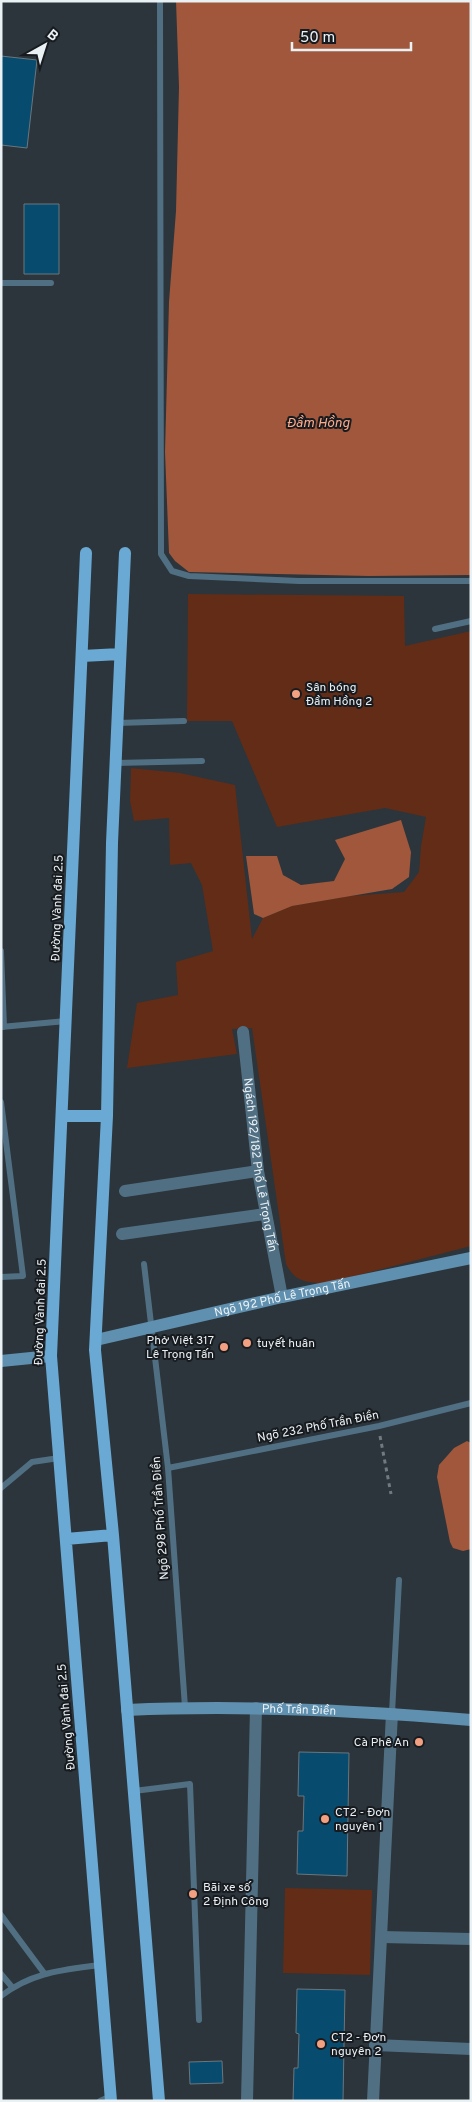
<svg xmlns="http://www.w3.org/2000/svg" width="472" height="2102" viewBox="0 0 472 2102" font-family="Overpass,sans-serif">
<style>
.green{fill:#632c16}
.water{fill:#a0573b}
.building{fill:#074b6e;stroke:#6b767e}
.lines{fill:none;stroke-linecap:round;stroke-linejoin:round}
.path{stroke:#717a7f;stroke-width:3;stroke-dasharray:4 4;stroke-linecap:butt}
.lane{stroke:#516f83;stroke-width:6}
.street{stroke:#516f83;stroke-width:12}
.secondary{stroke:#5f90b0;stroke-width:12}
.primary{stroke:#69a9d3;stroke-width:12}
.poi-dot{fill:#f2a081;stroke:#171b1f;stroke-width:2}
.labels{text-anchor:middle;stroke-width:4;stroke-linejoin:round;paint-order:stroke}
.poi-label{font-size:12px;fill:#eaf1f5;stroke:#171b1f;text-anchor:start}
.street-label{font-size:12px;fill:#eaf1f5;stroke:#171b1f}
.water-label{font-size:14px;font-style:italic;fill:#feaa8b;stroke:#171b1f}
</style>
<rect width="100%" height="100%" fill="#2b353b"/>
<path class="green" d="M188,594L404,596L405,646L471,631V1246L324,1284C305,1281 296,1283 286,1264L252,1028L232,1029L237,1054L127,1068L137,1003L178,995L176,962L213,951L202,885L191,863L170,865L169,818L134,821L130,801L131,768L180,773L235,785L252,939L263,918L292,906L350,896L404,892L419,872L421,846L426,817L385,808L277,827L232,721H187Z
M285,1888L372,1890L370,1975L283,1973Z"/>
<path class="water" d="M176,1H471V575L369,576L189,572L175,561L169,553L165,452L169,302L176,211L179,87Z
M401,820L411,852L409,877L392,889L292,906L263,918L254,914L246,856H277L283,875L301,885L334,881L345,859L335,840Z
M467,1441L471,1443V1549L463,1551L453,1548L450,1542L437,1477L439,1465L447,1456L454,1448Z"/>
<path class="building" d="M1,56L37,60L27,148L1,145Z
M24,204H59V274H24Z
M299,1752L349,1753L347,1876L297,1874L298,1831H303L304,1796H298Z
M297,1989L345,1990L343,2101H293L294,2068H298L299,2034L296,2033Z
M222,2061L223,2083L190,2084L189,2062Z"/>
<g class="lines">
<path class="path" d="M380,1436L391,1494"/>
<path class="lane" d="M160,1L161,554L172,571L189,576L299,581H471
M1,283H51
M435,629L471,621
M117,723L184,721
M116,763L202,761
M1,951L4,1027
M1,1027L66,1021
M1,1102L23,1276L1,1277
M144,1264L168,1468L185,1707
M168,1468L379,1426L471,1403
M1,1488L32,1462L59,1458
M392,1713L399,1580
M134,1791L190,1784L199,2020
M1,1915L44,1973
M1,1974L12,1987
M1,1996C32,1972 63,1970 100,1965
M100,2101L111,2096"/>
<g class="street">
<path id="s1" d="M243,1032L258,1171L282,1297"/>
<path d="M125,1191L258,1171"/>
<path d="M122,1234L265,1214"/>
<path d="M382,1937L471,1939"/>
<path d="M375,2045L471,2049"/>
<path d="M247,2101L256,1708"/>
<path d="M373,2101L392,1713"/>
</g>
<g class="secondary">
<path id="s2" d="M96,1340L282,1297L471,1258"/>
<path d="M1,1361L51,1356"/>
<path id="s3" d="M127,1710C242,1705 356,1710 471,1720"/>
</g>
<path class="primary" d="M86,553L51,1356L111,2101
M125,553L112,843L107,1116L95,1350L113,1535L159,2101
M82,656L120,654
M62,1116H107
M66,1539L113,1535"/>
</g>
<g class="poi-dot">
<circle cx="296" cy="694" r="5"/>
<circle cx="247" cy="1343" r="5"/>
<circle cx="224" cy="1347" r="5"/>
<circle cx="419" cy="1742" r="5"/>
<circle cx="325" cy="1819" r="5"/>
<circle cx="193" cy="1894" r="5"/>
<circle cx="321" cy="2044" r="5"/>
</g>
<g class="labels">
<g class="poi-label">
<text x="306" y="691">Sân bóng<tspan x="306" dy="14">Đầm Hồng 2</tspan></text>
<text x="214" y="1344" text-anchor="end">Phở Việt 317<tspan x="214" dy="14">Lê Trọng Tấn</tspan></text>
<text x="257" y="1347">tuyết huân</text>
<text x="409" y="1746" text-anchor="end">Cà Phê An</text>
<text x="335" y="1816">CT2 - Đơn<tspan x="335" dy="14">nguyên 1</tspan></text>
<text x="203" y="1891">Bãi xe số<tspan x="203" dy="14">2 Định Công</tspan></text>
<text x="331" y="2041">CT2 - Đơn<tspan x="331" dy="14">nguyên 2</tspan></text>
</g>
<g class="street-label">
<text transform="translate(57 908) rotate(-88)" y="4">Đường Vành đai 2.5</text>
<text dy="4" stroke="none"><textPath href="#s1" startOffset="134">Ngách 192/182 Phố Lê Trọng Tấn</textPath></text>
<text dy="4" stroke="none"><textPath href="#s2" startOffset="191">Ngõ 192 Phố Lê Trọng Tấn</textPath></text>
<text transform="translate(40 1312) rotate(-88)" y="4">Đường Vành đai 2.5</text>
<text transform="translate(318 1426) rotate(-11)" y="4">Ngõ 232 Phố Trần Điền</text>
<text transform="translate(160 1518) rotate(-94)" y="4">Ngõ 298 Phố Trần Điền</text>
<text dy="4" stroke="none"><textPath href="#s3" startOffset="172">Phố Trần Điền</textPath></text>
<text transform="translate(66 1717) rotate(-95)" y="4">Đường Vành đai 2.5</text>
</g>
<g class="water-label">
<text x="318" y="427">Đầm Hồng</text>
</g>
</g>
<rect width="472" height="2102" fill="none" stroke="#eaf1f5" stroke-width="5"/>
<g transform="translate(45 45) rotate(39)" stroke="#171b1f" stroke-width="4" paint-order="stroke">
<path d="M0-4L9 19L0 12L-9 19Z" fill="#eaf1f5"/>
<text y="-8" font-size="14" font-weight="bold" text-anchor="middle" fill="#eaf1f5">B</text>
</g>
<path d="M292 42v8h119v-8" fill="none" stroke="#eaf1f5" stroke-width="2.5"/>
<text x="300" y="42" font-size="15" fill="#eaf1f5" stroke="#171b1f" stroke-width="4" paint-order="stroke">50 m</text>
</svg>
